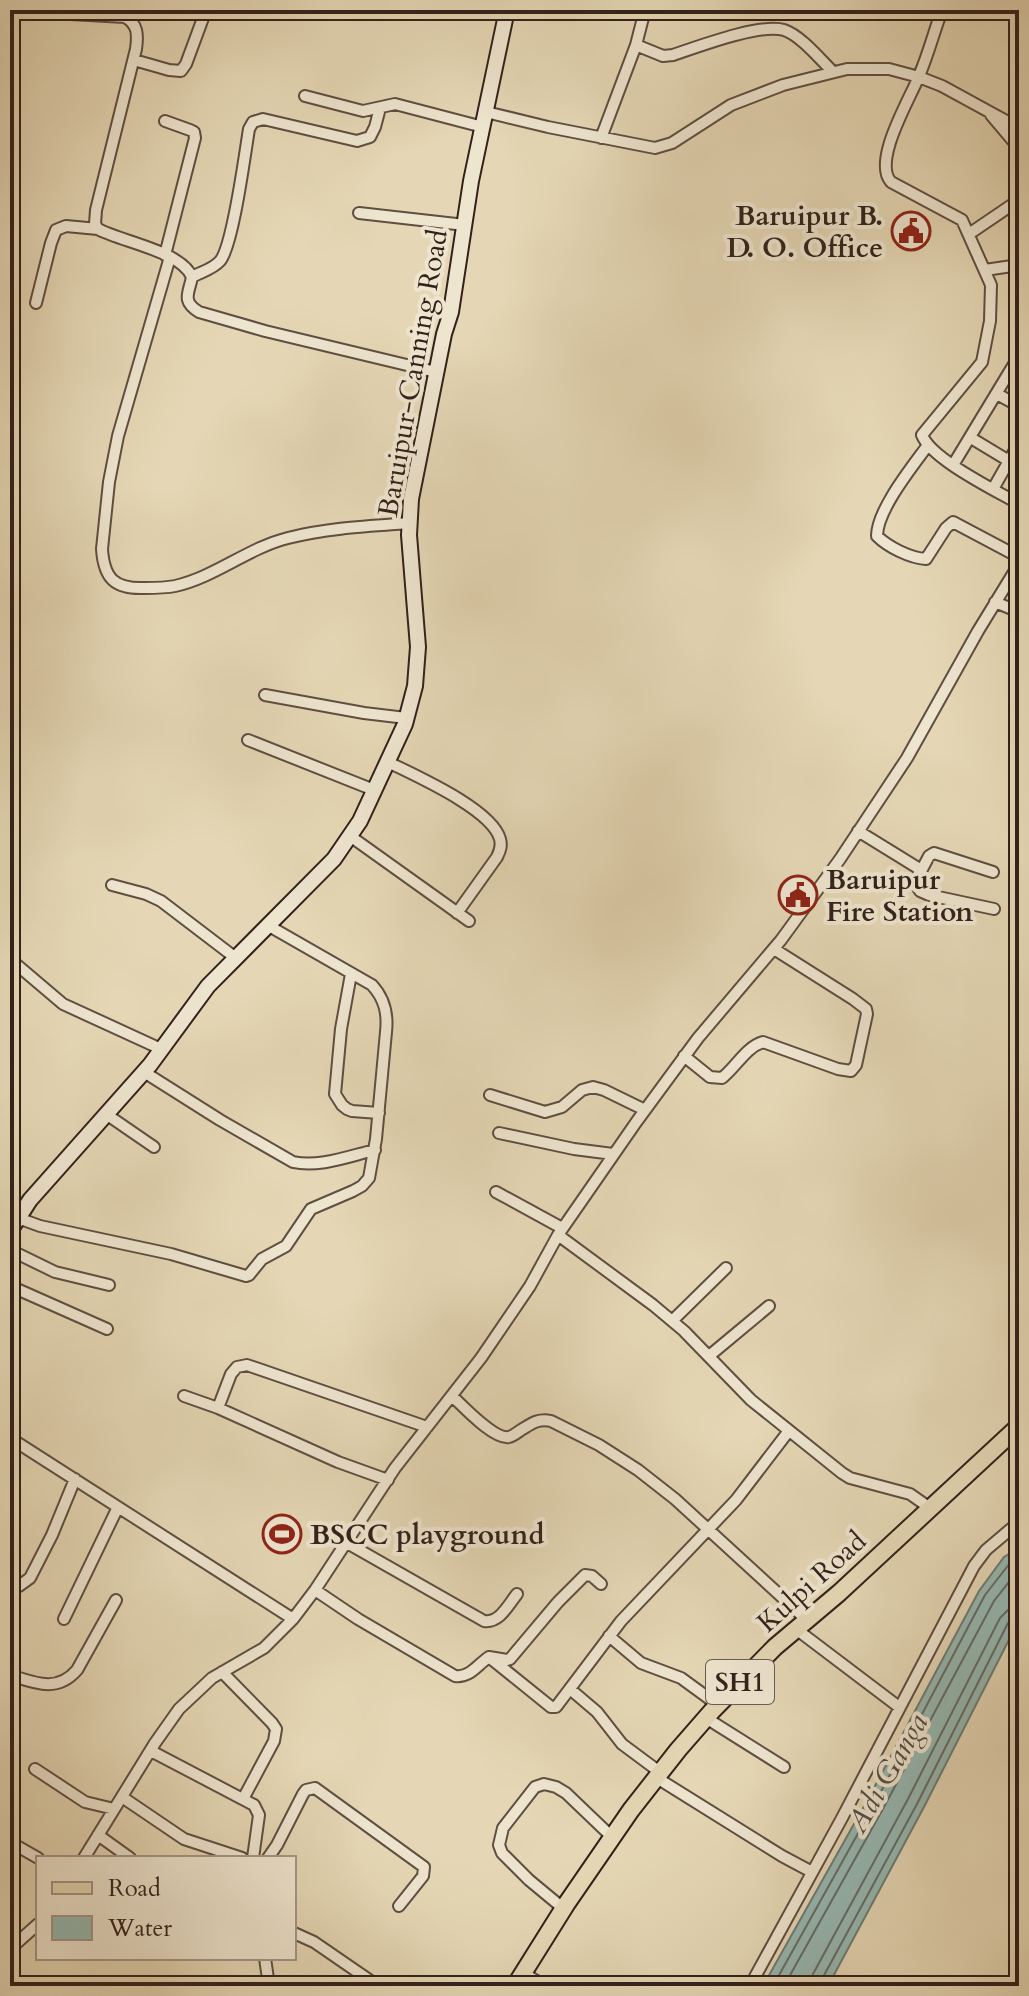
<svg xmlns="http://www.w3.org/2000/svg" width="1029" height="1996" viewBox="0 0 1029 1996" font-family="Cardo,serif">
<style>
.water{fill:#96b8b2;stroke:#6e7c76;stroke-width:2}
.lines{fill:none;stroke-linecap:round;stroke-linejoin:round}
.shore{stroke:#646c66;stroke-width:2}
.street-casing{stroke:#5f4e42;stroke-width:14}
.secondary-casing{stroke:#32211b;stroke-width:18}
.primary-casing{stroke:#32211b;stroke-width:20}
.street{stroke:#eee5cf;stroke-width:10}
.secondary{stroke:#eee5cf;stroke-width:14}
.primary{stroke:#e5d7b5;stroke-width:16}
.labels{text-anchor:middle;stroke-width:8;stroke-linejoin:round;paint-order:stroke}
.shield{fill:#eee5cf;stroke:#6a5c51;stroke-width:2}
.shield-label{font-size:26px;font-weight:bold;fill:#32211b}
.poi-label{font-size:28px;font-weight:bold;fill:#32211b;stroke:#eee5cf;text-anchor:start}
.street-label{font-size:28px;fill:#32211b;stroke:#eee5cf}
.water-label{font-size:30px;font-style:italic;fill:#504e48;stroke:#eee5cf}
</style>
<rect width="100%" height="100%" fill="#e5d7b5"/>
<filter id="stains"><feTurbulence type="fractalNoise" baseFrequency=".0025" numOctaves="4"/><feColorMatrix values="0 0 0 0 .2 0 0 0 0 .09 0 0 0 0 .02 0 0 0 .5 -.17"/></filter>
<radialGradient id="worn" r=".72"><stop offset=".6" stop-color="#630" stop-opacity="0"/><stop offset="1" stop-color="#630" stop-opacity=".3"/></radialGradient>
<path class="water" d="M1019,1548V1620L924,1807L828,1986H763L868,1799L979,1591L1004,1557Z"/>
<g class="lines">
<path class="shore" d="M773,1986L875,1803L985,1595L1010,1563L1019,1557
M784,1986L884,1807L994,1601L1019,1569
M811,1986L813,1974L908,1799L1000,1618L1008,1610L1019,1608
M821,1986L822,1979L917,1804L1008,1623L1013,1619L1019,1618"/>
<defs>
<path id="street" d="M34,10L52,13L125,17C138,24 138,35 136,49L96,210L95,224L98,229C122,242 181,251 192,277C189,293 181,301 199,312L265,331L436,372
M942,10C934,32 928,55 919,76C910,99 872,161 891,182L962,220L991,285L990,321L982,362L922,435C931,459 995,490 1019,504
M636,45L663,56L673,55C697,47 760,23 784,30C800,35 820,59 832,71
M134,60L169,70L181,71L186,64L206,10
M305,96L363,111L395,104L483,127
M486,112L548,127L655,148L672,143L731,105L783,85L847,69H889L919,77L942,86L1019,128
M991,115L1019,148
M165,121L190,130L194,132L195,138L165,255
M601,138L636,45L645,10
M359,213L465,225
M969,234L1019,200
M170,257L118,436L109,482L102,549C104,579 115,589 144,588C155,588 165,588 175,586C215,577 248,548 288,538C327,528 370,526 410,523
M985,270L1019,265
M192,277C201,272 213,269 220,261C233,246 245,153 249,129L253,122L263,119L357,141L370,137L375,127L380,108
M36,303L51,243L56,230L66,226L98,229
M997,394L1019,406
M971,438L1019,467
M928,445C912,467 877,510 877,536C888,547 910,558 926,559L946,528L953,522L1019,557
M953,465L1019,356
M993,489L1019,443
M995,602L1019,612
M265,695L364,713L406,718
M248,740L374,790
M388,762C414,775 492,809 500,839C502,846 500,851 497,857L457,913
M858,831L918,868C922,876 914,884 920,891L929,895L994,909
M350,836L469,921
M920,873L929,856L934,853L993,872
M112,885L146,894L161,901L237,959
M10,959L63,1004L161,1049
M351,974L341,1029L335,1094L342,1105L347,1109L352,1111L379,1113
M684,1056L710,1077L722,1078C736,1067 746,1047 763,1042L838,1069L851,1071L856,1065L867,1014L866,1009L853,999L774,949
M144,1072L220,1120L293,1162C319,1168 349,1156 375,1150
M490,1095L545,1112L562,1107L582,1090L593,1087L604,1090L645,1110
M106,1114L154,1147
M499,1133L574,1149L613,1154
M496,1192L562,1228
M18,1218L40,1226L171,1254L246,1276L249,1275L262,1259L286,1246L311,1209L353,1191L362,1186L369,1178L376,1139L386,1032C388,1014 385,999 372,985L269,926
M558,1235L653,1305L684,1331L751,1400L842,1473L850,1478L910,1494L930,1508
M10,1250L55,1272L109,1285
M10,1286L107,1329
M672,1321L726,1268
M709,1356L769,1306
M184,1396L218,1408L338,1462L388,1480
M452,1396C463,1406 494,1440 509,1437C513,1436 518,1432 521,1430C531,1424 538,1418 551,1421L599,1445L638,1470L675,1499L807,1620
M218,1408L231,1374L237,1367L247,1365L427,1427
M10,1438L293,1619
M347,1543L484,1621C500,1623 508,1605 517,1594
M10,1588L19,1586L30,1578L52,1535L75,1479
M315,1590L358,1619L455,1676C470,1678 477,1665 489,1657L507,1660L510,1659L558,1602L585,1575L592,1576L601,1584
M64,1619L118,1507
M796,1629L899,1707
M609,1636L641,1663L681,1678L718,1705
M489,1657L551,1707H556L621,1621L736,1500L788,1432
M222,1672L272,1723L276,1729L274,1741L243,1799
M10,1675C35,1683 57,1693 77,1670L116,1600
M570,1689L597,1712L622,1744L661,1773
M706,1718L784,1767
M151,1751L254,1805L259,1815L253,1858
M35,1769L85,1802L114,1809
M657,1778L782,1856L812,1872
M122,1797L184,1839L242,1858
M98,1835L130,1858
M10,1842L38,1858
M84,1858L155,1743L179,1709L212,1678L264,1648L293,1619L315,1590L395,1468L481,1358L530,1286L558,1235L637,1121L698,1038L781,940L840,859L907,758L978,631L1019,564
M268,1858L277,1845L303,1794L306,1790L315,1788L424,1867L423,1876L399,1906
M564,1909L529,1880L502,1853L499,1845L503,1828L535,1787L544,1784L556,1787L566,1793L613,1838
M294,1933L314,1942L378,1986
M10,1949L38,1924
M265,1958L269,1986
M523,1973L545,1986
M750,1986L842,1818L974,1566L986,1550L1019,1522"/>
<path id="secondary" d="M10,1231L30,1200L150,1065L208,986L334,859L360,821L405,724L415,686L418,647L409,535L411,499L444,334L451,312L471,181L507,10"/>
<path id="primary" d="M515,1986L567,1903L631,1810L678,1750L712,1711L775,1647L839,1593L1019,1426"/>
</defs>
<use href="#street" class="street-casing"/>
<use href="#secondary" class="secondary-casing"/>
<use href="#primary" class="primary-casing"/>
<use href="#street" class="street"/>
<use href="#secondary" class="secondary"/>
<use href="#primary" class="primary"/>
</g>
<defs>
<symbol id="civic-ring" viewBox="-11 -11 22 22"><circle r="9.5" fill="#eee5cf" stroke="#8f2418" stroke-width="1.5"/><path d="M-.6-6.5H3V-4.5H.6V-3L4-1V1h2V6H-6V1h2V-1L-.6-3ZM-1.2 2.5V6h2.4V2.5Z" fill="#8f2418"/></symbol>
<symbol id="stadium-ring" viewBox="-11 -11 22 22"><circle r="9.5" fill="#eee5cf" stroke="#8f2418" stroke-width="1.5"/><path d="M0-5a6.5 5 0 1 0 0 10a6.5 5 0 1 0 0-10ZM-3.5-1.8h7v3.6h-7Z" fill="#8f2418"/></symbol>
</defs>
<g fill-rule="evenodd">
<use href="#civic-ring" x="889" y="209" width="44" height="44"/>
<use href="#civic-ring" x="776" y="873" width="44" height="44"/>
<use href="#stadium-ring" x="260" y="1512" width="44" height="44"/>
</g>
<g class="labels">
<rect class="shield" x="706" y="1660" width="68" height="44" rx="6"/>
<g class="shield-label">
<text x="740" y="1691">SH1</text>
</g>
<g class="poi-label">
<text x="883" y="225" text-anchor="end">Baruipur B.<tspan x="883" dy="32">D. O. Office</tspan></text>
<text x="826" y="889">Baruipur<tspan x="826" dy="32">Fire Station</tspan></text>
<text x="310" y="1544">BSCC playground</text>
</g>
<g class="street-label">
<text transform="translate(412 373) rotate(-80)" y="10">Baruipur-Canning Road</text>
<text transform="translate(811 1581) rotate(-42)" y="10">Kulpi Road</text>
</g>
<g class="water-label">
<text transform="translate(887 1773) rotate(-60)" y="10">Adi Ganga</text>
</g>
</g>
<rect width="1029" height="1996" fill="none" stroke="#e5d7b5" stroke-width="40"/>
<rect x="12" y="12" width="1005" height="1972" fill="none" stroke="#32211b" stroke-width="4"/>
<rect x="20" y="20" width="989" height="1956" fill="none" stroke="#32211b" stroke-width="2"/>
<rect x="36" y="1856" width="260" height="104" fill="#eee5cf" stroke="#a39787" stroke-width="2"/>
<rect x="52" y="1882" width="40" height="12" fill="#e5d7b5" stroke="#a39787" stroke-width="2"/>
<text x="108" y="1896" font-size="24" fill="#32211b">Road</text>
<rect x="52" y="1916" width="40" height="24" fill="#96b8b2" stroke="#a39787" stroke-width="2"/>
<text x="108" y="1936" font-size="24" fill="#32211b">Water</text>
<rect width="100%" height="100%" filter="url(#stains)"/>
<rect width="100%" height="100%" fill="url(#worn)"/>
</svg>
